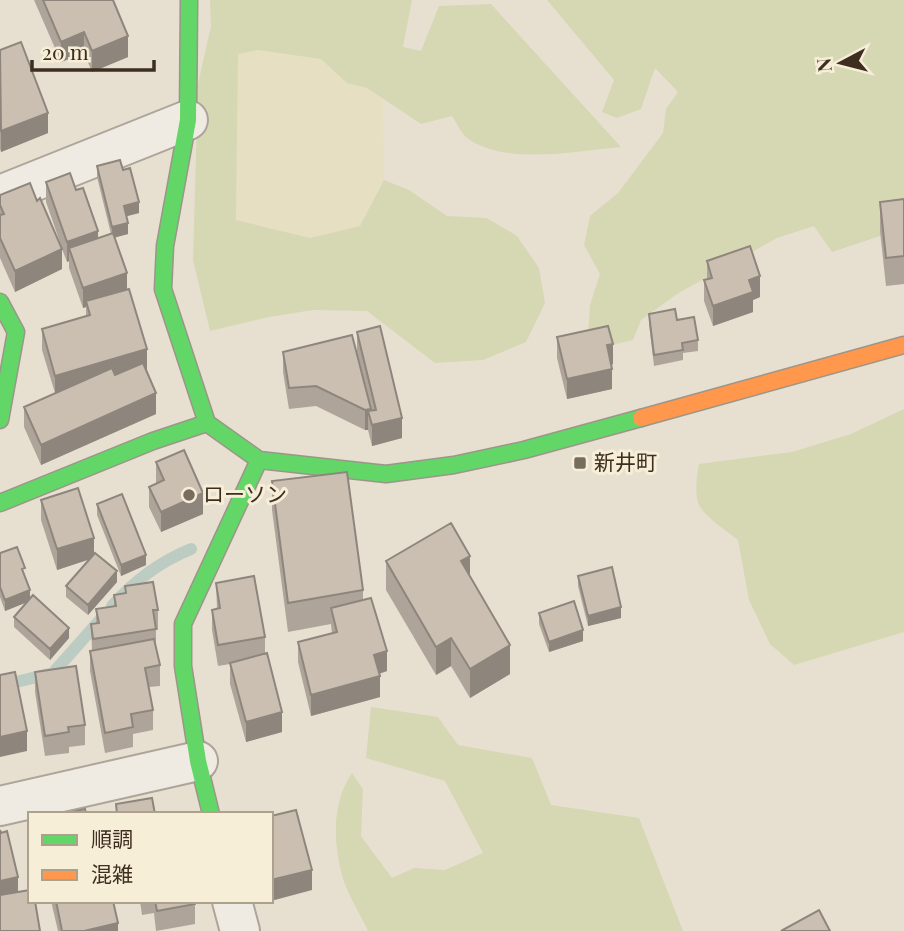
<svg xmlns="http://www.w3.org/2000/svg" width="904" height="931" viewBox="0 0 904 931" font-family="'Playfair Display','Noto Sans JP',serif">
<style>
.farmland{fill:#e6dfc2}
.green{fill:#d6d7b3}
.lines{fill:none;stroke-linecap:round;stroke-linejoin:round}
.stream{stroke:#bcccc2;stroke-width:12}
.street-casing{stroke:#ada599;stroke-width:42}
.fast-casing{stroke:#9c958a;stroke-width:19}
.slow-casing{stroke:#9c958a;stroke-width:19}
.street{stroke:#efebe3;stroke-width:38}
.fast{stroke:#63d668;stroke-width:16}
.slow{stroke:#ff974d;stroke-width:16}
.wall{fill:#afa499}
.shaded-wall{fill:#8e867d}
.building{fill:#cbbfb2;stroke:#8e867d;stroke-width:2}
.poi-dot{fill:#786c5e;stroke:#f7eed8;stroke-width:2.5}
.labels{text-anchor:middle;stroke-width:6;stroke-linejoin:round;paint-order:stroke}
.poi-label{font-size:21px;fill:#3d2e20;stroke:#f7eed8;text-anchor:start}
</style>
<rect width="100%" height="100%" fill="#e7e0d1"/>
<path class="farmland" d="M258,50L321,59L347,83L367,88L383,99L384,180L360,226L310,238L236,220L238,54Z"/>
<path class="green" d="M210,0H412L403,47L421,51L439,6L491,4L621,147C577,151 505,166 467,138C461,133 457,123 452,116L421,124L367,88L347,83L321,59L258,50L238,54L236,220L310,238L360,226L384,180L409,190L447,216L487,218L517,236L539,268L545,303L526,342L483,360L435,363L367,311L313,310L269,317L210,331L193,260L198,84L211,26Z
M547,0H904V228L832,252L814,226L777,238L677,294L641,320L633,340L608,346L588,335L590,305L600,274L584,245L590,216L618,193L663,133L666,109L678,92L655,68L641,109L617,118L602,112L614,80Z
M904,409V632L794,665L770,644L749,600L738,540C728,532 705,517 699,505C694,494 697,475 699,464L792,452L851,434Z
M371,707L438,717L458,745L532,758L551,805L639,818L683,931H368C360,913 347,894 342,875C333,842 332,802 352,773L363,789L361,836L392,878L414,868L445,870L483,853L445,781L366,758Z"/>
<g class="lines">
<path class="stream" d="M112,606C135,580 159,562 191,549
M0,686L53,673L100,620"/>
<defs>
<path id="street" d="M0,195L188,120
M0,806L198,761
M232,901L240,931"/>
<path id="fast" d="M189,0L188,120L165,246L163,289L207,423L259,460L386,474L454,465L524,450L641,418
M0,302L16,332L0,420
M0,503L153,441L207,423
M211,814L198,761L183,666V624L259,460"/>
<path id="slow" d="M641,418L904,345"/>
</defs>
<use href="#street" class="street-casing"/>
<use href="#fast" class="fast-casing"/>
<use href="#slow" class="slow-casing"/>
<use href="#street" class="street"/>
<use href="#fast" class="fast"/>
<use href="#slow" class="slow"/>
</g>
<path class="wall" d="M34,0H113L128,57L92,72L84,53L61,62Z
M0,50L48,133L1,152L0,149Z
M97,166L123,170L139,213L126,216L128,234L114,238L147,370L156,414L41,465L24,427V407L55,393L42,350V329L86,316V307L83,308L69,268V261L67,262L62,249V269L15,292L0,258V195L37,201L62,248L46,202V182L76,190L98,238L111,234L97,177Z
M904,199V284L886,286L880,231V202Z
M707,261L760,297L753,300V312L713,326L704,301V280H707Z
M649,314L677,320L698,340V351L683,353V360L654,366L649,324Z
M357,332L402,438L372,446L368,430H365L316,406L289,409L283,372V352L372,411L357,352Z
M557,337L613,364L612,365V389L567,399L557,358Z
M156,462L203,514L161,532L149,507V487L156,484Z
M272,481L363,590V600L387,671L379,674L380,697L311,716L298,662V642L332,634L331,624L288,632L272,510Z
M41,500L94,554L117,582L88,615L66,597V586L89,559L57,570L41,520Z
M97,504L146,565L121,576L97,515Z
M0,553L25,578L30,598L69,638L50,660L14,627V617L27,602L5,611L0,597Z
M386,561L470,577L510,674L470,698L451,666L436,675L386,590Z
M578,576L621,618L588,626L578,586Z
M216,583L265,637V654L282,732L246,742L230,684V664L218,666L212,630V610L217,609Z
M125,586L158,610V630H156V646L160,665V686L149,687L153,710V730L133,734V747L105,753L90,671V651L92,650L91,624H96V609L114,606V595L125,593Z
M539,613L583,641L549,652L539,624Z
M35,672L85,725V745L69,747V753L45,756L35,692Z
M51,901H113L118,931H58Z
M140,901H195V924L156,931L154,913L142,915Z"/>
<path class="shaded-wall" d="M84,32V53L61,62V42Z
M128,36V57L92,72V51Z
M48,113V133L1,152V131Z
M139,202V213L124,217V206Z
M128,223V234L112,238V227Z
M98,231V251L69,248V261L67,262V242Z
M62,249V269L15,292V271Z
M127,273V293L86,301V307L83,308V288Z
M760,276V297L753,300V312L713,326V306L749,280Z
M613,344V364L607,366V345Z
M147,349V370L55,396V376Z
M612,369V389L567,399V379Z
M156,393V414L41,465V445Z
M371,409V420L368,411V430H365V410Z
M402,418V438L372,446V425Z
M203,493V514L161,532V512Z
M94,538V558L57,570V549Z
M146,555V565L121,576V565Z
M470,556V584L461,561Z
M117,571V582L88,615V605Z
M30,590V601L5,611V600Z
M621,607V618L588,626V616Z
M69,628V638L50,660V649Z
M583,630V641L549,652V642Z
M451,638V666L436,675V647Z
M510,645V674L470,698V669Z
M387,651V671L374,675V655Z
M380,676V697L311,716V695Z
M282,712V732L246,742V722Z
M27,731V751L0,757V737Z
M312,870V890L271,901V880Z
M18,877V898L0,901V881Z
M118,923V931H84Z"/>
<path class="building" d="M43,0H113L128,36L92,51L84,32L61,42Z
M21,42L48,113L1,131L0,50Z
M120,160L123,170L130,168L139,202L124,206L128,223L112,227L97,166Z
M70,173L76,190L83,188L98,231L67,242L46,182Z
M30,183L37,201L40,198L62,249L15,271L0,238V215L4,214L0,205V195Z
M904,199V256L886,258L880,202Z
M113,233L127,273L83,288L69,248Z
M750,246L760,276L749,280L753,292L713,306L704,280L712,278L707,261Z
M129,289L147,349L55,376L42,329L90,315L86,301Z
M675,309L677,320L694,317L698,340L682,343L683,350L654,355L649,314Z
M380,326L402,418L372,425L368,411L376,410L357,332Z
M608,326L613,344L607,345L612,369L567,379L557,337Z
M352,335L371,409L365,410L316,386L289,388L283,352Z
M143,363L156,393L41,445L24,407L112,368L115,375Z
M184,450L203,493L161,512L149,487L164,480L156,462Z
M347,472L363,590L288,603L272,481Z
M78,488L94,538L57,549L41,500Z
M122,494L146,555L121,565L97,504Z
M451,523L470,556L461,561L510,645L470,669L451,638L436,647L386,561Z
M17,547L25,568L22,569L30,590L5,600L0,587V553Z
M95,553L117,571L88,605L66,586Z
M612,567L621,607L588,616L578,576Z
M254,576L265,637L218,645L212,610L220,608L216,583Z
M153,582L158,610H153L156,629L93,639L91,624L99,623L96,609L116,606L114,595L126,593L125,586Z
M33,595L69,628L50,649L14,617Z
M371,598L387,651L374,655L380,676L311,695L298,642L337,632L331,608Z
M574,601L583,630L549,642L539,613Z
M154,639L160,665L145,668L153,710L131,714L133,727L105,733L90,651Z
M267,653L282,712L246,722L230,663Z
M76,666L85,725L68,727L69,732L45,736L35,672Z
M15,672L27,731L0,737V675Z
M152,798L155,814H117L116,804Z
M85,809L86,814H63Z
M296,810L312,870L271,880V816Z
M0,830L1,833L7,831L18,877L0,881Z
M30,890V901H35L40,931H0V895Z
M56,901H113L118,923L84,931H62Z
M155,901H195V904L157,911Z
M819,910L830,931H781Z"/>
<g class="poi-dot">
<rect x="573" y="456" width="14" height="14" rx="3.5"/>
<circle cx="189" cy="495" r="7"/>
</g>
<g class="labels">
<g class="poi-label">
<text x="594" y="470">新井町</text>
<text x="203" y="502">ローソン</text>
</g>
</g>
<rect x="28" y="812" width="245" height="91" fill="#f7eed8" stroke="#ada18e" stroke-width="2"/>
<rect x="42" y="835" width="35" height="10" fill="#63d668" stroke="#ada18e" stroke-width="2"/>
<text x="91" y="847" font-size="21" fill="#3d2e20">順調</text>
<rect x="42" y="870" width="35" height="10" fill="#ff974d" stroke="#ada18e" stroke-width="2"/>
<text x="91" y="882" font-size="21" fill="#3d2e20">混雑</text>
<g transform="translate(841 63) rotate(263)" stroke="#f7eed8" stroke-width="5" paint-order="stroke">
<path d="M0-5L12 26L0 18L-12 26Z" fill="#3d2e20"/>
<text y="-10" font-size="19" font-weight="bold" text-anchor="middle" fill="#3d2e20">N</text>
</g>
<path d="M32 60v10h122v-10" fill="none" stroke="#3d2e20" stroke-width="3.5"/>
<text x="42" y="60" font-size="21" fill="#3d2e20" stroke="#f7eed8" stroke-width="5" paint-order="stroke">20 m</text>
</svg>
